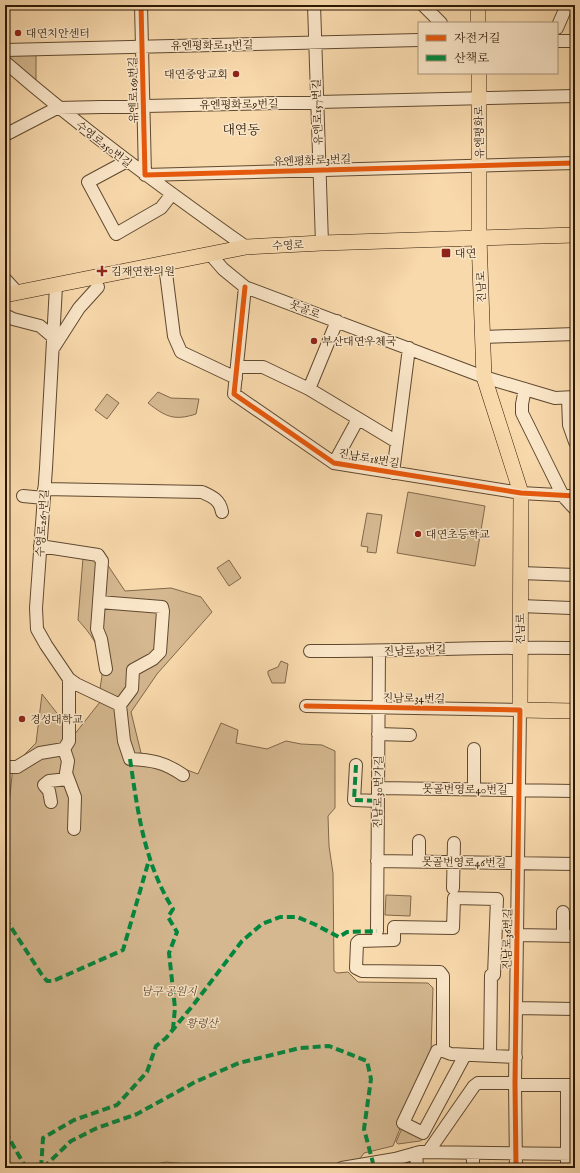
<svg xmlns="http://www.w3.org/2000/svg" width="580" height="1173" viewBox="0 0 580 1173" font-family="'IM FELL English','Noto Serif KR',serif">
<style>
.green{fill:#d5b890;stroke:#81684a}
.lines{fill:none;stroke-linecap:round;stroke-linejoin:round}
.minor-casing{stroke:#60492f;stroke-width:14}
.major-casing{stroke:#2d1905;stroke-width:16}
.minor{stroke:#fae6c9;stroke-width:12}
.major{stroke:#f8d9ac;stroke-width:15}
.quiet{stroke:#00873e;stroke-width:4;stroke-dasharray:8 4;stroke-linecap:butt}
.cycleway-casing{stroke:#fae6c9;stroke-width:8}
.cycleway{stroke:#e8590c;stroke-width:5}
.poi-dot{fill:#8f2418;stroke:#fae6c9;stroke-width:1.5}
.labels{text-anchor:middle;stroke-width:3;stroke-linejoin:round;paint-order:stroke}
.poi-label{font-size:11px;fill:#2d1905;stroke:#fae6c9;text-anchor:start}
.street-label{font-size:11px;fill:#2d1905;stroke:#fae6c9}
.park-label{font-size:11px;font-style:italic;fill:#5f492f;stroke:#fae6c9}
.quarter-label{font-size:13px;fill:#2d1905;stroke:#fae6c9}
</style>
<rect width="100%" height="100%" fill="#f8d9ac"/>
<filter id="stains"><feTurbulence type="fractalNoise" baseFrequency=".005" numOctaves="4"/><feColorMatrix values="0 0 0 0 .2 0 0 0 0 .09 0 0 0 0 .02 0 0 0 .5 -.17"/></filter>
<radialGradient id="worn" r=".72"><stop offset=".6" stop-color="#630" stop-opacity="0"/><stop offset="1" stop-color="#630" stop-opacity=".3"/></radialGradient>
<path class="green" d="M36,53V83L5,56Z
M158,392L171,398L199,399L196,414C174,421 166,417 148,403Z
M107,394L119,403L107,419L95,410Z
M408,492L485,506L475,566L397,553Z
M367,513L382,515L376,553L367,552L368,547L361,546Z
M83,558H103L125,591L171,588L201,597L212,612L157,674L131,712L141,753L198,774L221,723L238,730L236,743L267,749L286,741L301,744L322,745L335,751V808L328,816L329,846L333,873L334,971L337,973L348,972L358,982L428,983L433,988L431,1052L393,1146L364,1153L359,1160L305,1168H228L166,1162L137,1168H5V823L7,824L13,766L36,743L42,694L74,735L100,702C98,688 104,676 102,664C100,646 90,633 78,620Z
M229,560L241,578L229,586L217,568Z
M281,661L288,664L285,683H272L268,674V671L278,667Z
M386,895L411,896L410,916L385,915Z
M403,1126L427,1137L420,1141L398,1144L396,1142Z"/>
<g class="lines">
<defs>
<path id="minor" d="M141,5L145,175L575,163
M314,5L322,243
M423,5L441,23
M557,28L567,5
M557,41H575
M5,50L419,40
M5,62C82,129 163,188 246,247
M5,135L57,108L575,96
M127,161L88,182L116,234L161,208L172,194
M210,254L223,269L245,287L484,377L555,398L575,397
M166,273L174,336L181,352L236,378
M5,279L17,292
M56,286L46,468L36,608L37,629L46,645L69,679V741L64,749L68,761L66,773L75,797L74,829
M245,287L234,394L334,463L521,493L575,496
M5,315L13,319L40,326L53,337
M337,321L309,389L397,442
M483,337L575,334
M54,347L79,308L98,287
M237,367H263L309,389
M525,389L522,404V413L563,496L575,509
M568,398L569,425L575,442
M334,463L358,419
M393,473L409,348
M44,489L202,492C213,497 220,500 222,512
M23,496L44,498
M40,546L98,555L102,561L97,629L101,639L106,669
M520,573L575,575
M99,602L162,607L163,611L160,652L153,659L133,670L132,689L120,705
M520,606L571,608
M310,651C398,652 486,646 575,648
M69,679L76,684L120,705L124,741L130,759C152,760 164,762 183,775
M306,706L520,710L515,1083L516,1168
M378,734L410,735
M356,765L354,800L378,801
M5,767H17L40,753L64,749
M378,788L575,791
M474,789V749
M51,802L49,791L44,785L49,781L68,779
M377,861L575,864
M419,862V841
M453,888L454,843
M377,931L379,652
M517,935L575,936
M563,936V912
M516,1008L575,1009
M443,1051H437L403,1123L423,1133L465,1055
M490,1056L491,975H494L497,899L454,898L453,928L394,927V940L359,941L357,943L356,968L362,971L440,972L443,976V1051L451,1054L516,1057
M516,1085H574
M428,1152L474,1086L478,1083H515
M416,1153L417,1168
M473,1153V1168
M342,1168L395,1159L420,1152L575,1154
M567,1168V1085"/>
<path id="major" d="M478,5V23
M479,73V238L484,377L521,493L520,710L575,711
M5,295L246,247L322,243L575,235"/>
</defs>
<use href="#minor" class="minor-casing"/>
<use href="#major" class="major-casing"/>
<use href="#minor" class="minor"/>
<use href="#major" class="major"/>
<path class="quiet" d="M130,759C138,813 144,862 173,909L168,917L177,932L169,953L175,1008L173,1029
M356,765L354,800L378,801
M5,775L6,774
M5,918L42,975L47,981H53L123,950L149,860
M5,1131L26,1168
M41,1168L43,1138L74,1120L117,1105L147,1072L156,1046L166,1038L194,1004L242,941L262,924L280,917H297L314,924L339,937L347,932L377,931
M43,1168L71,1141L97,1128L137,1114L195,1082L239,1063L300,1048L329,1046L367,1061L371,1079L364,1129L373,1163"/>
<defs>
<path id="cycleway" d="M141,5L145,175L575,163
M245,287L234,394L334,463L521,493L575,496
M306,706L520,710L515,1083L516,1168"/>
</defs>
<use href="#cycleway" class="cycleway-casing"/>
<use href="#cycleway" class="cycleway"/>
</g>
<g class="poi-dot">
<circle cx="18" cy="33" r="4"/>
<circle cx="236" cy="74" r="4"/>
<rect x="441" y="248" width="10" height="10" rx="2"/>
<path d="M100 265h4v4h4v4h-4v4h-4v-4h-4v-4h4z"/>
<circle cx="314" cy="341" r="4"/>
<circle cx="418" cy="534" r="4"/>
<circle cx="22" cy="719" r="4"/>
</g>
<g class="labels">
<g class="poi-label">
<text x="26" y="37">대연치안센터</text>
<text x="228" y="78" text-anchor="end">대연중앙교회</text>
<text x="455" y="257">대연</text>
<text x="111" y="275">김재연한의원</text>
<text x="322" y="345">부산대연우체국</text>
<text x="426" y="538">대연초등학교</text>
<text x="30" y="723">경성대학교</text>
</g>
<g class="street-label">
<text transform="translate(212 45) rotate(-1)" y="4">유엔평화로13번길</text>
<text transform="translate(133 90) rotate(-91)" y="4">유엔로169번길</text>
<text transform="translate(239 104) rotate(-1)" y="4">유엔평화로9번길</text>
<text transform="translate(317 112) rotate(-92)" y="4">유엔로157번길</text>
<text transform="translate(479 132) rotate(-91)" y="4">유엔평화로</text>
<text transform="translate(104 144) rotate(38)" y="4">수영로250번길</text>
<text transform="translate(312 160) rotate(-2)" y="4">유엔평화로3번길</text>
<text transform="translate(288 245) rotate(-3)" y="4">수영로</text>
<text transform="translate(481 287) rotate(-92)" y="4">진남로</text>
<text transform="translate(305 309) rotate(21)" y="4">못골로</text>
<text transform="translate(369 458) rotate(10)" y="4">진남로18번길</text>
<text transform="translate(42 523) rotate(-86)" y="4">수영로267번길</text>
<text transform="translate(520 629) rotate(-90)" y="4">진남로</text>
<text transform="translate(415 650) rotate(-2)" y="4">진남로30번길</text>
<text transform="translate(414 698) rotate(1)" y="4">진남로34번길</text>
<text transform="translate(465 789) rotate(1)" y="4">못골번영로40번길</text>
<text transform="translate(378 792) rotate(-89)" y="4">진남로30번가길</text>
<text transform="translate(464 862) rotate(1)" y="4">못골번영로46번길</text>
<text transform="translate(507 939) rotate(-89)" y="4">진남로36번길</text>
</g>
<g class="park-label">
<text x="169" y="995">남구 공원지</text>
<text x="202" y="1027">황령산</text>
</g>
<g class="quarter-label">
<text x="241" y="134">대연동</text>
</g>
</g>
<rect width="580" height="1173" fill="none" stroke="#f8d9ac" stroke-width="20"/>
<rect x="6" y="6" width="568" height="1161" fill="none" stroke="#2d1905" stroke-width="2"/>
<rect x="10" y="10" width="560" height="1153" fill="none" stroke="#2d1905"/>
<rect x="418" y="22" width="140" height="52" fill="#fae6c9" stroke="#a8947b"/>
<rect x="426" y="35" width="20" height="6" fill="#e8590c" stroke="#a8947b"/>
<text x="454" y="42" font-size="12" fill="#2d1905">자전거길</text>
<rect x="426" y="55" width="20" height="6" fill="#00873e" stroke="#a8947b"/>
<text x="454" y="62" font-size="12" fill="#2d1905">산책로</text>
<rect width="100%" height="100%" filter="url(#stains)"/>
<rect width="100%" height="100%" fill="url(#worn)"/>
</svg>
